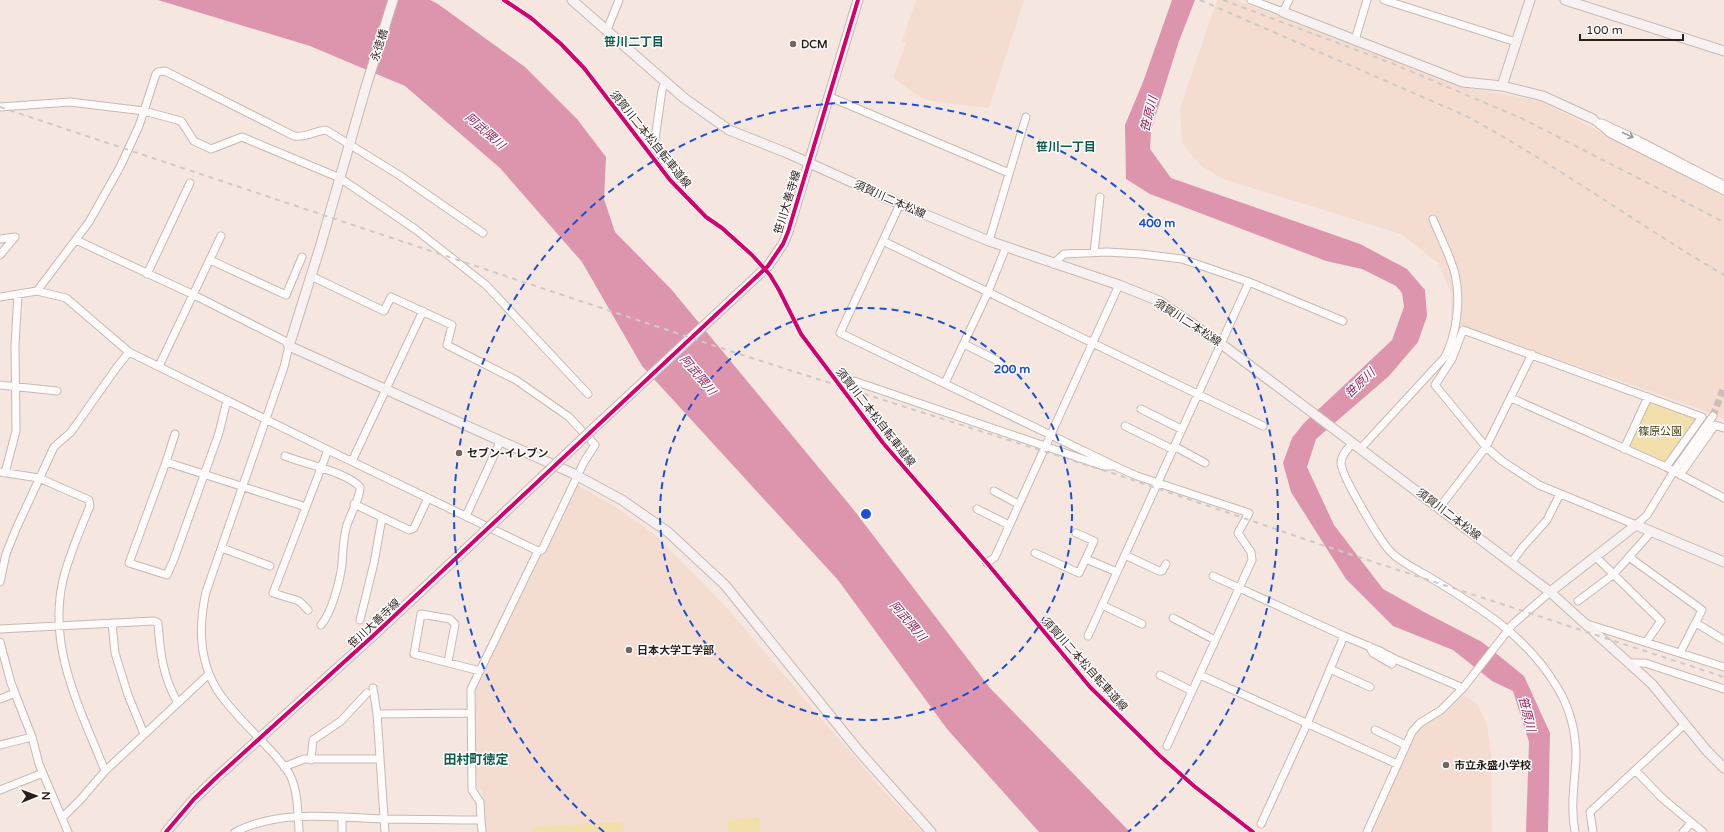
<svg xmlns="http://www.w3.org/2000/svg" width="1724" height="832" viewBox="0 0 1724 832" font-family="'Varela Round','Noto Sans JP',sans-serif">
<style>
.built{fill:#f5dcd0}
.green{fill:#f2dfac}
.water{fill:#dd95ae}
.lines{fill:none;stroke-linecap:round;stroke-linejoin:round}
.street-tunnel{stroke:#cebeb8;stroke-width:7;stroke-dasharray:7 3.5;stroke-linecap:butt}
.street-casing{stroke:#c6b9b3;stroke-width:9}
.secondary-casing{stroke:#c6b9b3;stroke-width:11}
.street{stroke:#fefbfa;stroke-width:7}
.secondary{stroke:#f7f2f1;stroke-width:9}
.rail{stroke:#cecac8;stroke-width:2;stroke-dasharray:5 5;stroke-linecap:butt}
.secondary-bridge-casing{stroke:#c6b9b3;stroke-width:11;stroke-linecap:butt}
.secondary-bridge{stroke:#f7f2f1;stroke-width:9}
.cycleway-casing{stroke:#fff;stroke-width:6}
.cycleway{stroke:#d6006c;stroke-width:4}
.oneway{stroke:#a09895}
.ring{fill:none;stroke:#1d4ed8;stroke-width:2;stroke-dasharray:7 5}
.poi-dot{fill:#73655f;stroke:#fff;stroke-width:1.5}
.labels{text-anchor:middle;stroke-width:3;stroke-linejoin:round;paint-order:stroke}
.poi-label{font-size:11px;font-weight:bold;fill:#2c1f1a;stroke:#fff;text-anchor:start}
.street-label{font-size:11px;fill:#2c1f1a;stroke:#fff}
.park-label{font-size:11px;fill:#4c4216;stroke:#fff}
.neighbourhood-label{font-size:12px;font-weight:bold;fill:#0b5e4a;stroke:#fff}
.water-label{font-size:12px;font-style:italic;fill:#921f58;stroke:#fff}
.quarter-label{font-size:13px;font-weight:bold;fill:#0b5e4a;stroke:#fff}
.centre{fill:#1d4ed8;stroke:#fff;stroke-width:2}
.ring-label{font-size:12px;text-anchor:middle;font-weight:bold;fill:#1d4ed8;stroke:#fff;stroke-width:3;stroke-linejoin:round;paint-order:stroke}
</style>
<rect width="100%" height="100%" fill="#f6e6e0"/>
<path class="built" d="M916,0H1024L989,108L931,101L915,94L893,78L906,43L902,41Z
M1217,0H1236L1468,88L1541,101L1724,197V420L1698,408L1451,322V293L1438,263L1401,234L1223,179L1201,166L1182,143L1180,108Z
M576,484L617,508L655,535L695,575L727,608L886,794L923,832H484L482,791L477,788L474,691Z
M1464,695L1477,704L1487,724L1491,753L1492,832H1372L1395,776L1415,735L1424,725L1450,709Z"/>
<path class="green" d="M1648,398L1701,417L1666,466L1625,448Z
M759,817L760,832H728L727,820Z
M622,822L623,832H532V827Z"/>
<path class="water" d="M158,0H430L438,4L525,67L577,119L606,157L604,199L615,232L671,289L853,509L990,688L1130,832H1039L947,729L838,580L642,366L582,262L500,168L405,86L310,46Z
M1172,0H1195L1179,41L1151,130L1150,149L1171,178L1360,244L1407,269L1425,290L1427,316L1418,342L1389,376L1316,439L1307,467L1334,525L1383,589L1424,612L1482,642L1524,676L1550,733L1548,832H1526L1529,742L1513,691L1492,681L1453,650L1393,626L1346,579L1291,492L1283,463L1292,438L1304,423L1392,340L1404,307L1402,293L1396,286L1362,269L1326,261L1150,194L1126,179L1125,125L1143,82Z"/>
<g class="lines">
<path class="street-tunnel" d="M1713,416L1724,387"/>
<defs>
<path id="street" d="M1251,0L1283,12L1289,0
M1384,0L1516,42
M607,30L619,0
M1355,40L1367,0
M665,82L662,90L654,146L655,149L677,178
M830,97L1009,173
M0,107L70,102L144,111L181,121L194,141L211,149L242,137L340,178L415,229L486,285L588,394
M1593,119L1611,134L1724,191
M1602,123L1638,140L1724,185
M900,204L840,333L1119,468L1137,476L1249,513L1238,533L1251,552L1252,560L1167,746
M0,239L15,237
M76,240L194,295L285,341L289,346L284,367L206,592C198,628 199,666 222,697C233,711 246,725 259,738C270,750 282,761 290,775C298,791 298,814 299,832
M883,241L1263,426
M989,241L1026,117
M1094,253L1100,197
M0,255L15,237
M210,260L286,295L302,257
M1053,264L1064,254L1107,252L1141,254L1182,259L1249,282L1343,321
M147,274L190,183
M37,291L89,222L120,167L139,126L156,74L158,72L165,71L294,136C305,138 315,131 326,130L399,175L483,233
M0,297L37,291L66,298L129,352L328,450L538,551
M964,344L1000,362
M159,366L221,236
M854,381L1103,466H1112
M945,383L988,292L1006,247
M0,385L57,391
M1511,398L1666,467L1724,498
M1141,409L1181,429
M1125,426L1172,449
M175,434L166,462L306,507
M1353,443C1348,448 1341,455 1341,463C1341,475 1382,545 1393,554C1402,563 1425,574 1436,581C1485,611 1527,637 1557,687C1570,708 1576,733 1576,757C1575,782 1570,807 1575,832
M1174,446L1205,463
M1361,448L1445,357C1457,333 1461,300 1455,274C1450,255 1440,237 1433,219
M1624,449L1648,397
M285,456C304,464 347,472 360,487C361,496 350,515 347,525C343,538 343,550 342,564C340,581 332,612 321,625
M352,461L423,311
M166,462L129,563L167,575L174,559L219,433L227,400
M1666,467L1702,417L1463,330L1452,359L1435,385L1486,447L1502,461L1539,485L1636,525L1647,515L1674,471L1713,416
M0,472L39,478L89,500L90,506C80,530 69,555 63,580C47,648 81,710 105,771L209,674
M5,473L16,431L15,345L18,294
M1680,475L1715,425L1724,428
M994,491L1018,504
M354,504L409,530L414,528L428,498
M1440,507L1486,447L1532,354
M977,509L1009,525
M466,516L500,442
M222,548L270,566
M1035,553L1079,573L1094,541L1076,533
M1125,555L1159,571H1162L1166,564
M1596,557L1661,621L1646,642
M1629,557L1702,610L1680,653
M1086,559L1117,572
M1512,562L1522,548L1547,520L1560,494
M987,563L995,557L1119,285
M1213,576L1344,636L1380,651L1397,660L1463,688
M0,582L6,554L16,529L54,447L71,432L117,367L129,352
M1578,601L1614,574L1651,532
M1102,605L1142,624
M308,610L299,601L273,593L328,450
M1173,618L1215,640
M360,620L374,563L382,518
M112,623L115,653L128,695L144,734
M1696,623L1724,640
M1587,624L1724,667
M0,629L154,621L158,623C160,652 163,678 178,703
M1088,636L1249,282
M0,642L11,683L32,737L39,764L68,832
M1369,646L1373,653L1392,664
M448,662L455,624L450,619L421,614L414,654L480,671
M1629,663H1645L1724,689
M1330,669L1370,687
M1160,675L1192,691
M1200,675L1397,764
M373,688L377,714L385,832
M0,699L15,693
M377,714L470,713
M1375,730L1406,745
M0,745L32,737
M311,760L313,740L341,721L367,693
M284,767L304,759H380
M1636,771L1662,798L1703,832
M0,790L43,773
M63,817L81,799L105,771
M342,817V832
M481,820L482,832
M1261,824L1307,724L1344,636
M235,832C280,809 334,817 383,819C416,819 448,820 481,820L480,802L472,790L471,689L538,551L542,550L584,462L595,445L569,417L516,380L447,345L452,325L391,297L384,311L311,276
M1367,832L1412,732L1420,723L1441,710L1463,688L1513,624L1550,592
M1593,832L1590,812L1685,724
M1683,832L1691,823"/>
<path id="secondary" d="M393,0L365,90L321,244L289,346L572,473L622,500L668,532L725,585L858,750L931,832
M572,0L684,98L729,130L787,153L900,204L989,241L1119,285L1159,301L1220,343L1550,592L1652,684L1707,751L1724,768
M1565,0L1724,51
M1283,12L1463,82L1502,86L1543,96L1593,119
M1502,86L1530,0
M594,428L768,266L783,244L788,232L858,0
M1550,592L1636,525L1724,562
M166,832L194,799L218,776L375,634L485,531"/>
</defs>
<use href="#street" class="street-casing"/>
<use href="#secondary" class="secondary-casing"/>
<use href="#street" class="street"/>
<use href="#secondary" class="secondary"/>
<path class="rail" d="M1200,0L1466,116C1555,164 1637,224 1724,275
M1223,0L1391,63L1521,118L1724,222
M0,107L733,352L1115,474L1325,546L1724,677"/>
<defs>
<path id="secondary-bridge" d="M485,531L594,428"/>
</defs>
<use href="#secondary-bridge" class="secondary-bridge-casing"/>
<use href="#secondary-bridge" class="secondary-bridge"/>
<defs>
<path id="cycleway" d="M504,0L531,18L561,44L584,68L670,180L706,217L722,228L752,255L770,275L779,290L801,334L883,443L987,563L1090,687L1160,756L1194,786L1253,832
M166,832L194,799L218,776L375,634L768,266L783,244L788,232L858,0"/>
</defs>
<use href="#cycleway" class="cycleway-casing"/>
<use href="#cycleway" class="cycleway"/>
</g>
<defs><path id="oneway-shaft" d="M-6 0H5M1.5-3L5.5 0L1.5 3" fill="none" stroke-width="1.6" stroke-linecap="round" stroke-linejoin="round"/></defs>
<use class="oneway" href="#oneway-shaft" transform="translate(1628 135) rotate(25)"/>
<g class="ring">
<circle cx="866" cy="514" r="206"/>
<path d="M604 832A412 412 0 1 1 1128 832"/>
</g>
<g class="poi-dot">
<circle cx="793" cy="44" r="4"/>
<circle cx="459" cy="453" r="4"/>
<circle cx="629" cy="650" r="4"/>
<circle cx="1446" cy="765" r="4"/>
</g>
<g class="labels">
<g class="poi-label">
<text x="801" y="48">DCM</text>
<text x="467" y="457">セブン-イレブン</text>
<text x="637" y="654">日本大学工学部</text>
<text x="1454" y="769">市立永盛小学校</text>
</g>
<g class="street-label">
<text transform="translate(379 45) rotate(-72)" y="4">永徳橋</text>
<text transform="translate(651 139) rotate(51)" y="4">須賀川二本松自転車道線</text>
<text transform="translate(890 199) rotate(24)" y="4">須賀川二本松線</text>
<text transform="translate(787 202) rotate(-73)" y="4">笹川大善寺線</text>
<text transform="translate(1188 322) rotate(33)" y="4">須賀川二本松線</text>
<text transform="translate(876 417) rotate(52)" y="4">須賀川二本松自転車道線</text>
<text transform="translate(1449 514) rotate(37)" y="4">須賀川二本松線</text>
<text transform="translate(374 623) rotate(-43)" y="4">笹川大善寺線</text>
<text transform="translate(1085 664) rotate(48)" y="4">須賀川二本松自転車道線</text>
</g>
<g class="park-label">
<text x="1660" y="435">篠原公園</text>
</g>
<g class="neighbourhood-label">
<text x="634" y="46">笹川二丁目</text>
<text x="1066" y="151">笹川一丁目</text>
</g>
<g class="water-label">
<text transform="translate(1149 114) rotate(-76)" y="4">笹原川</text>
<text transform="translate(485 131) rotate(41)" y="4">阿武隈川</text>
<text transform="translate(698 375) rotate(50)" y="4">阿武隈川</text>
<text transform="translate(1360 383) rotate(-44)" y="4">笹原川</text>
<text transform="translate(908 621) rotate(49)" y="4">阿武隈川</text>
<text transform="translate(1527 714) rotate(76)" y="4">笹原川</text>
</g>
<g class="quarter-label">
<text x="476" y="764">田村町徳定</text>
</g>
</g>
<circle cx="866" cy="514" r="6" class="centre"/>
<g class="ring-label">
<text x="1157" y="227">400 m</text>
<text x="1012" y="373">200 m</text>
</g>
<g transform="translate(36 796) rotate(89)" stroke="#ffffff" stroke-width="3" paint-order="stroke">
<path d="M0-3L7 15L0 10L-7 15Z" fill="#2c1f1a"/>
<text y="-6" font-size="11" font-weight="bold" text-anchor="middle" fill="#2c1f1a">N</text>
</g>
<path d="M1580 34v6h103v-6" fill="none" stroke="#2c1f1a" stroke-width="2"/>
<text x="1586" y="34" font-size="12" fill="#2c1f1a" stroke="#ffffff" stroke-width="3" paint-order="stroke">100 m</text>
</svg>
